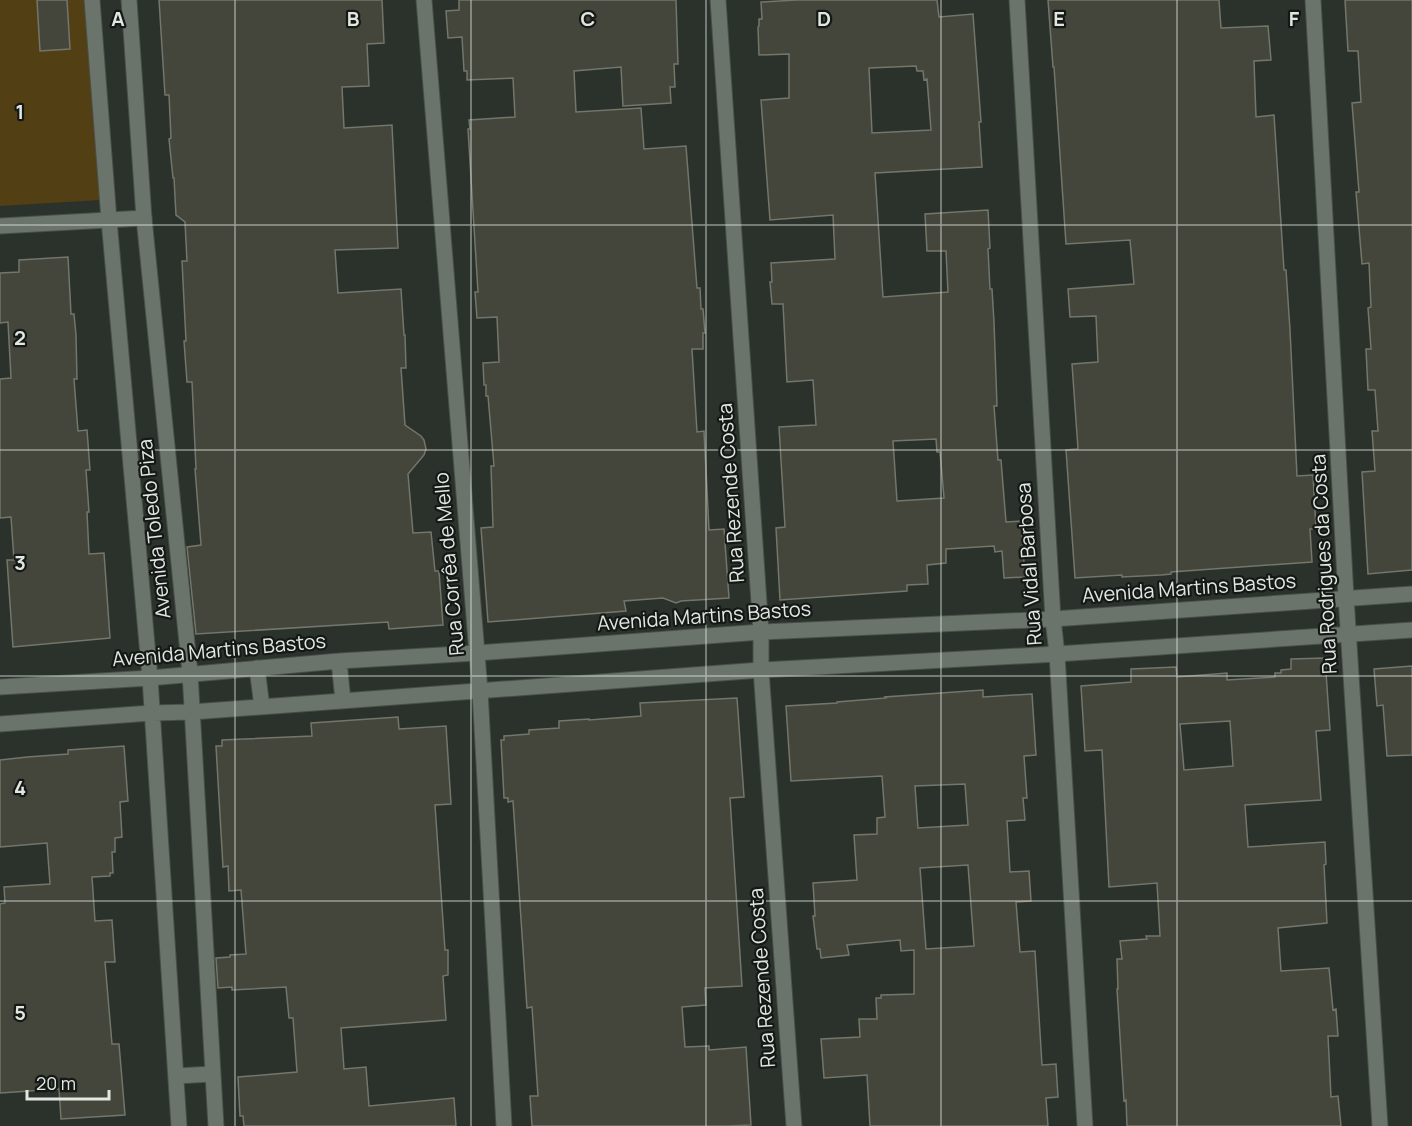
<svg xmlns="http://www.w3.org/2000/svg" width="1412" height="1126" viewBox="0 0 1412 1126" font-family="Manrope,sans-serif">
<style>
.green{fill:#533f14}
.building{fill:#44463b;stroke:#73766a;stroke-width:1.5;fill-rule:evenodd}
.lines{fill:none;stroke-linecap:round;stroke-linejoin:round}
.street-casing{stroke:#494f49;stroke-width:17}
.secondary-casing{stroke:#494f49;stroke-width:17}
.street{stroke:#6b746b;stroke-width:15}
.secondary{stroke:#6b746b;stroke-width:15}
.grid{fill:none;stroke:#e2e7e2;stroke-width:1.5;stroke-opacity:0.55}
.labels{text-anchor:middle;stroke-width:4.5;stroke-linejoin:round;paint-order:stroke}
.street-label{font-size:20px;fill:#e2e7e2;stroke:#151916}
.grid-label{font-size:20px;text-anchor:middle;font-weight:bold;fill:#e2e7e2;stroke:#151916;stroke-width:4.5;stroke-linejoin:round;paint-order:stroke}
</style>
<rect width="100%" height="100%" fill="#2a322b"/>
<path class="green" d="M0,0H87L100,200L0,206Z"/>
<path class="building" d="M37,0H67L70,49L40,51Z
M159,0H382L384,43L367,44L369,86L342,87L344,128L392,125L398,248L335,250L338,293L401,289L404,335H405L406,368H401L405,425L421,436L424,440L426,449L424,455L408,474L413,533L431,532L435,571H439L443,625L389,629L388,622L196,634L187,547L201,545L195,469H196L192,382H187L184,341H186L182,261H187L185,222L176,215L174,178H173L169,139L171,138L169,95H165Z
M459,0H676L678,64H674L675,87H670L671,103L623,106L621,67L574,71L576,112L641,108L644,149L686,146L697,288H700L701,309H703L705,333H703V349H692L697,432L704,431L709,530L724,529L729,598L681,601L676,603L663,598L624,601L626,611L488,622L481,528L493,527L491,466H494L488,396H486V385H484L483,363L499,362L497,317L477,318L475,292H478L468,129H470L469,120L515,117L513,78L467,80V71H464L462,37L448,38L446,11L459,10Z
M797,0H937L939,17L973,14L981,122H979L982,167L875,173L883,297L948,292L946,251H927L925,214L988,210L990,248L988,249L990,289H992L994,322L997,406H994L998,460H1001L1006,522L1021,521L1025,577L1004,578L1002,551L995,552L994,546L946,549V563L927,565L928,584L907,585V591L780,600L776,528L785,527L779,427L816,425L813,380L787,382L783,304H772L770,282H772L771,263L835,259L833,215L770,220L761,100L789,98V54L759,55L758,27L759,26V19H762L761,2ZM916,66L917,71H923L924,80L927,79L931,130L872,133L869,68ZM936,439L937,452H940L944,498L897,501L893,441Z
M1048,0H1219L1221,28L1268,26L1271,60L1254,61L1256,117L1274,115L1284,270H1286L1290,330L1297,476L1313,475L1316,529H1310L1312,562L1171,572V574L1161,575L1122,577V575L1075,578L1066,450L1078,449L1072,364L1098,362L1096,316L1070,317L1068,289L1134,284L1130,240L1066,244L1054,67H1053Z
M1345,0H1412V570L1368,574L1362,472L1375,471L1372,431H1378L1375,390H1368L1366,349H1371L1368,308L1371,307L1369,263L1362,264L1356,192H1359L1352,103L1361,102L1358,51H1348Z
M68,257L71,314H74L76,335L77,379H74L78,431L87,430L90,470H86L89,512H87L89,554L104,553L110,638L13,647L7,560H14L11,517L0,518V379L11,378L8,322L0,323V273L19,272V260Z
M1325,658L1330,730L1316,731L1321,800L1245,805L1248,847L1325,842L1326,864L1324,865L1327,923L1278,928L1281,971L1329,968L1333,1010L1336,1009L1338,1036H1328L1331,1097L1338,1096L1341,1126H1127L1126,1100L1124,1101L1117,989H1118L1117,959H1122L1120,941L1147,939L1146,936H1160L1157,883L1109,887L1102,750L1085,751L1081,686L1131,682V669L1176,667L1177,677L1227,673V680L1275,677V673H1281V670L1291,669V659ZM1230,721L1233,766L1184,770L1180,724Z
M1412,666V755L1387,756L1383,705L1377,706L1374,669Z
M983,690V697L1032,694L1036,755L1024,756L1027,798H1023L1025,820L1007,821L1010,872L1029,871L1031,901L1016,902L1020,952L1035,951L1042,1065L1056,1064L1058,1097L1046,1098L1048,1126H870L867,1075L824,1078L821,1039L860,1037L859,1019H877L876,998H881V995L914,994V950L901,951L900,940L847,945L849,955L821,958L820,949H817L813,916H815L813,883L857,880L854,835L877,834V818L885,817L882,776L791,781L786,706L837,703V702L886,698L885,697ZM965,784L968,825L918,828L915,786ZM968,865L974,946L926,949L920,868Z
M737,698L744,797L730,798L742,986L705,988L706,1005L682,1007L685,1047L709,1046V1050L746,1047L751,1125L728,1126H532L530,1096H538L532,1007L527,1008L513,801L508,802V798H504L501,740H504V736L529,734V730L559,728V721L589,719V720L641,716L640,703Z
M398,717L399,729L446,726L451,804L435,805L445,950H448V975L443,976L446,1020L341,1028L344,1069L366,1067L369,1106L454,1098L456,1126H244L243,1116H240L238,1077L297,1072L293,1018H289L286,987L232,990V987L218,988L216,958L230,957V955L246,954L241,890L229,891L228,866L223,867L216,746H222V740L312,736L311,723Z
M124,746L128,801L120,802L122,837L115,838V852H112L113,873H110V876L92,877L95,921L112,920L115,962H105L112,1044H119L125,1115L61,1119L59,1089L0,1093V904L5,903L4,887L50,884L47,843L0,847V760L27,757L68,754V750Z"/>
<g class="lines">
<defs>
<path id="street" d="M424,0L480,691L504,1126
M718,0L761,632V670L794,1126
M1017,0L1053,619L1057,654L1085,1126
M1313,0L1346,597L1380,1126
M0,226L144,218"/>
<path id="secondary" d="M92,0L109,220L150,678L179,1126
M129,0L144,218L190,673L216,1126
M339,661L343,701
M257,668L262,707
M0,687L150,678L339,661L477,653L761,632L1053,619L1412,594
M0,724L151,713L192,712L761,670L1057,654L1412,630
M176,1076L212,1074"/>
</defs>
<use href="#street" class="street-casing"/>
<use href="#secondary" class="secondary-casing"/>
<use href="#street" class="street"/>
<use href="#secondary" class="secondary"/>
</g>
<path class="grid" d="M235,0V1126M471,0V1126M706,0V1126M941,0V1126M1177,0V1126M0,225H1412M0,450H1412M0,676H1412M0,901H1412"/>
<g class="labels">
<g class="street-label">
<text transform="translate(731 493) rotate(-94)" y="7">Rua Rezende Costa</text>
<text transform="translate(154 529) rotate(-96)" y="7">Avenida Toledo Piza</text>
<text transform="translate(449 564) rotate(-95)" y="7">Rua Corrêa de Mello</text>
<text transform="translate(1029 564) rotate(-94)" y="7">Rua Vidal Barbosa</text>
<text transform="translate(1324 564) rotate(-93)" y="7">Rua Rodrigues da Costa</text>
<text transform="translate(1189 588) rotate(-4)" y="7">Avenida Martins Bastos</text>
<text transform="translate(704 616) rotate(-4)" y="7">Avenida Martins Bastos</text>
<text transform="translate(219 650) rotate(-5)" y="7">Avenida Martins Bastos</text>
<text transform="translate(762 978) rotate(-94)" y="7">Rua Rezende Costa</text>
</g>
</g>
<g class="grid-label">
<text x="118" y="26">A</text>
<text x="353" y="26">B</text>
<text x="588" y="26">C</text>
<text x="824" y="26">D</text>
<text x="1059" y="26">E</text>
<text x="1294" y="26">F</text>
<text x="20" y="119">1</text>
<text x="20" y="345">2</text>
<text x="20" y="570">3</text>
<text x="20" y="795">4</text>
<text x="20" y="1020">5</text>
</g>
<path d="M27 1090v9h82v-9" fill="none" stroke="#e2e7e2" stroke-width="3"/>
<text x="36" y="1090" font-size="18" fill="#e2e7e2" stroke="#151916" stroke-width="4.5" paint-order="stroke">20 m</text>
</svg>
